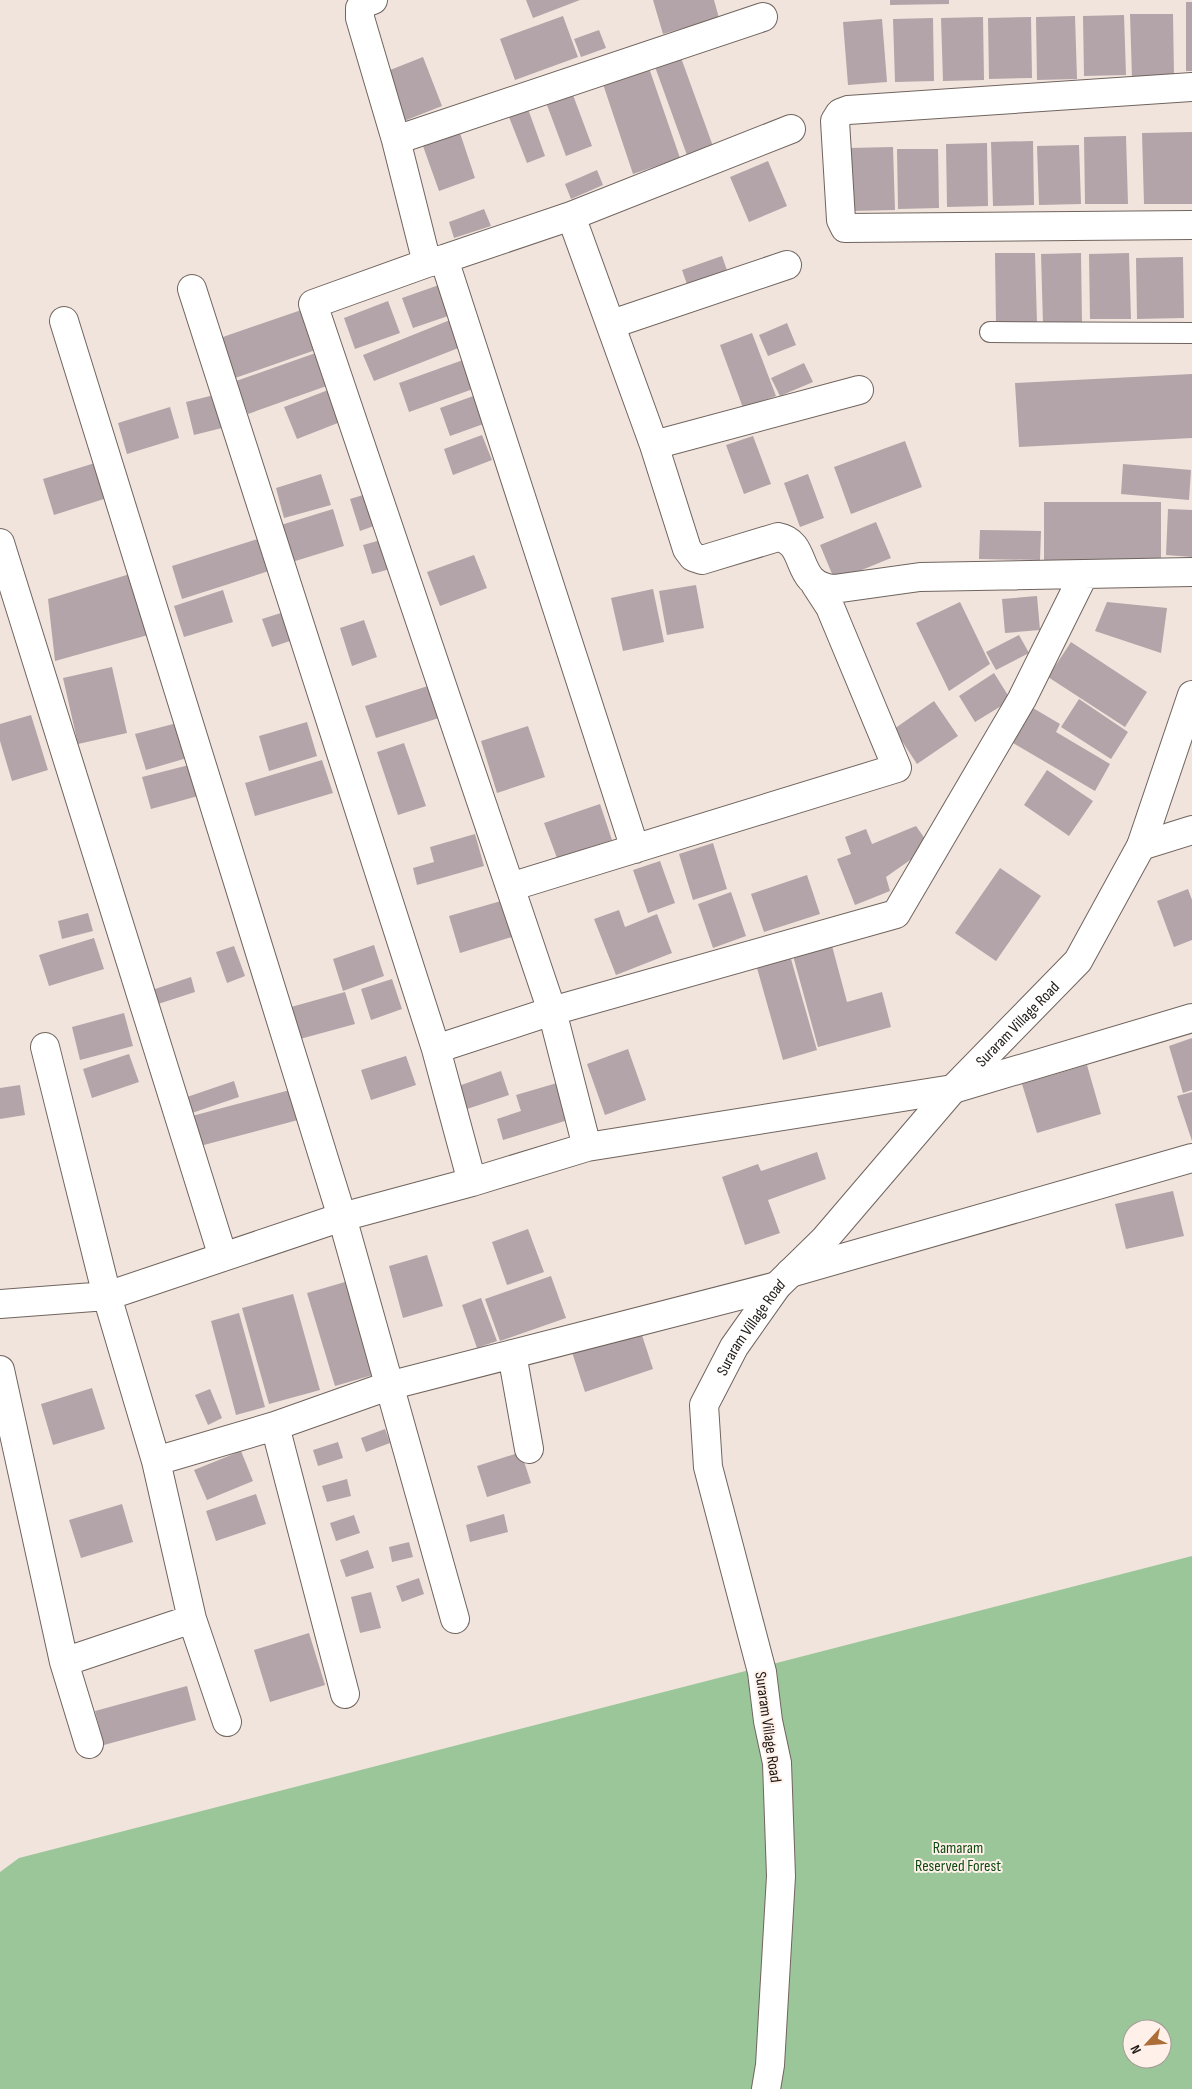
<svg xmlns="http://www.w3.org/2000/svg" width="1192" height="2089" viewBox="0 0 1192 2089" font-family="'Sofia Sans Condensed',sans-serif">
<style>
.forest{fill:#9bc699;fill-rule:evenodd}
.building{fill:#b2a4a8}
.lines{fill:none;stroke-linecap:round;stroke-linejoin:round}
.service-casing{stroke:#70645e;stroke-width:22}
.minor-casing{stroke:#70645e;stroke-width:30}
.secondary-casing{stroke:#70645e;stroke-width:30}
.service{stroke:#fff;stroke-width:20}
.minor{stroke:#fff;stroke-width:28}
.secondary{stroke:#fff;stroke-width:28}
.labels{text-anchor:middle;stroke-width:4;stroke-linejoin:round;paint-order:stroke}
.street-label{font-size:16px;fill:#1f1a17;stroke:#fff1ea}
.park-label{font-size:16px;fill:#0e4b11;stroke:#fff1ea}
</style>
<rect width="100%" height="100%" fill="#f1e4dd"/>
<path class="forest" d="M1192,1556V2089H0V1872L19,1858ZM1132,2029H1162V2059H1132Z"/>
<path class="building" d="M526,0H580L533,18Z
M653,0H714L719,18L663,34Z
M890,0H949V4L890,5Z
M1186,2H1192V71H1186Z
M1130,14H1173L1174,77L1132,78Z
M1124,15L1126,75L1084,76L1083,16Z
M563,16L578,57L515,80L500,39Z
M1075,16L1077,79L1037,80L1036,17Z
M983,17L984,80L943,81L941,18Z
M1031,17L1032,78L989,79L988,18Z
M933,18L934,81L895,82L893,19Z
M882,19L887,82L848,85L843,22Z
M599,30L606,48L581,57L574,39Z
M680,55L714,149L688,158L654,64Z
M423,57L442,106L404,121L385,72Z
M649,68L680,158L633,174L603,84Z
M573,95L592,146L566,156L547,105Z
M528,109L545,156L527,163L509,117Z
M1192,132V204H1144L1142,133Z
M460,133L475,178L439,191L423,146Z
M1126,136L1128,204H1085L1084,137Z
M1033,141L1034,205L993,206L991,142Z
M987,143L988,206L947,207L946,144Z
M1079,145L1081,204L1039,205L1037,146Z
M893,147L895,210L850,211L849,148Z
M897,149H938L939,208L898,209Z
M768,161L787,206L749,222L730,177Z
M597,170L603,185L571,199L565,184Z
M484,209L491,226L454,238L449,222Z
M995,253H1035L1037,323L996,324Z
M1081,253L1082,323L1043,324L1041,254Z
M1129,253L1131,319H1090L1089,254Z
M722,256L729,276L689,290L682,270Z
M1183,257L1184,318L1137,319L1136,258Z
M439,285L451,315L413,328L402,298Z
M388,301L400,333L355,349L344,318Z
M310,307L324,347L235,378L220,338Z
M450,320L461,347L374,381L363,355Z
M787,323L796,345L768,356L759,335Z
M752,333L776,396L743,408L720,345Z
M324,350L335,383L248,414L236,381Z
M463,360L473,389L409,412L399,383Z
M804,363L813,382L780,396L771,378Z
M1192,374V438L1019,447L1015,383Z
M336,387L348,419L297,439L284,407Z
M479,394L489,422L450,436L440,408Z
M214,395L222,428L194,435L186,402Z
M170,407L179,438L127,454L118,423Z
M482,435L492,460L453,475L444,449Z
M753,436L771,484L744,494L726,445Z
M905,441L922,487L851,514L834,467Z
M95,463L107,498L54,515L43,479Z
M1123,464L1191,470L1189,500L1121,494Z
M321,474L331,505L284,518L276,488Z
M808,474L824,518L800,527L784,483Z
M373,492L382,523L360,531L350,499Z
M1044,502H1161V561H1044Z
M333,509L344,546L292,562L281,525Z
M1168,509L1192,510V557L1166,555Z
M876,522L891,558L835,581L820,545Z
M980,530L1041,531L1040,560L979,559Z
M261,538L272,570L182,599L172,566Z
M388,538L397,567L372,574L363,545Z
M474,555L487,588L440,606L427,572Z
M130,574L148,635L55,661L48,599Z
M696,585L704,628L667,635L659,591Z
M653,589L664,642L623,651L611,598Z
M223,590L233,622L184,637L174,606Z
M1037,596L1040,630L1005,633L1002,599Z
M960,602L990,664L949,691L916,623Z
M1107,602L1167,608L1161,653L1095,631Z
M284,612L293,640L272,647L262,619Z
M364,620L377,657L352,666L340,628Z
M1019,635L1029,653L996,670L986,652Z
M1071,642L1147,692L1125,727L1048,677Z
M112,667L127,733L78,744L63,678Z
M994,673L1011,700L975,722L959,696Z
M431,685L442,717L376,738L365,706Z
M1079,699L1128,732L1111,759L1061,727Z
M934,701L958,736L917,764L894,729Z
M1033,708L1060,724L1056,732L1110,764L1095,791L1013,743Z
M31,715L48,770L12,781L0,741V724Z
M307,722L317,756L269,771L259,736Z
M177,723L187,758L146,770L135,734Z
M528,726L545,777L497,793L481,741Z
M404,743L426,806L398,815L377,752Z
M322,760L333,793L255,816L245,783Z
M189,765L198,796L151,809L142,777Z
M1047,770L1093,801L1069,836L1024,805Z
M600,804L612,840L557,858L544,823Z
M916,826L930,846L886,877L890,891L855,905L837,859L851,854L845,837L866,829L872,844Z
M475,834L484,866L417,885L413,868L434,862L430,847Z
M713,843L727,889L693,900L679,854Z
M660,861L675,903L648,913L633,870Z
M1000,868L1041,896L996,961L955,933Z
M807,875L820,914L764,932L751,894Z
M1188,889L1192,900V940L1174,947L1157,901Z
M731,892L746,936L713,948L698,904Z
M501,901L512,937L460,953L449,916Z
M619,910L625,927L657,914L672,953L616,975L594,919Z
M88,913L93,931L62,939L58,921Z
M94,938L104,969L49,986L39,955Z
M831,942L847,1002L882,992L891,1027L818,1047L792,952Z
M374,945L384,976L343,991L333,959Z
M234,946L245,976L227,983L216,952Z
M789,952L817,1050L783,1060L755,961Z
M191,977L195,992L155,1005L149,991Z
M392,979L402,1009L371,1020L361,989Z
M345,992L355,1024L300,1039L291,1007Z
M124,1013L133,1046L80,1060L72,1027Z
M1192,1038V1090L1183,1093L1169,1046Z
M628,1049L646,1100L605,1115L587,1064Z
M129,1054L139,1082L92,1098L83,1069Z
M406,1056L416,1085L371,1100L361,1070Z
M1087,1065L1101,1114L1037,1133L1022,1084Z
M501,1071L509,1095L458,1112L450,1089Z
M234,1081L239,1097L189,1114L184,1098Z
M557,1083L568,1120L503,1140L497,1119L521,1111L516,1095Z
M20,1085L25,1115L0,1119V1088Z
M290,1090L298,1120L200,1146L192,1116Z
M1192,1092V1141L1177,1096Z
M817,1152L826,1179L768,1200L780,1233L745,1245L722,1177L758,1164L761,1171Z
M1173,1191L1184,1236L1126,1249L1115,1204Z
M528,1229L544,1272L507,1285L492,1242Z
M427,1255L443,1306L403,1318L389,1266Z
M551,1276L566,1318L500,1341L485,1299Z
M352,1280L380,1373L335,1386L307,1293Z
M293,1294L320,1390L269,1404L242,1308Z
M481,1298L497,1341L477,1348L462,1305Z
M239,1313L265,1407L236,1415L211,1321Z
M640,1329L653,1369L585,1392L572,1352Z
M92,1388L105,1429L53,1445L41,1404Z
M210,1389L222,1418L208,1425L195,1395Z
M385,1429L390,1443L366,1452L361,1438Z
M338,1442L343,1458L318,1466L313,1450Z
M241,1451L253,1481L207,1500L194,1470Z
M521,1452L531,1483L487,1497L477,1466Z
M347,1479L351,1496L327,1502L322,1486Z
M256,1494L266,1524L216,1541L206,1511Z
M122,1504L133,1542L81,1558L69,1520Z
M504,1514L508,1532L470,1542L466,1525Z
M354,1515L360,1533L336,1541L330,1523Z
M409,1542L413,1557L392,1562L389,1547Z
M368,1550L374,1568L346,1577L340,1560Z
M419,1578L424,1594L402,1602L396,1586Z
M371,1592L381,1628L360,1633L351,1597Z
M309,1633L325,1685L270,1702L254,1650Z
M187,1686L196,1720L104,1745L95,1711Z"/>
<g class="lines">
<defs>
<path id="service" d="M990,332L1192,333"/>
<path id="minor" d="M373,0L365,3L360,8V18L396,140L427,263
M1192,87L848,110L840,113L835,121L841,220L845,228L1192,225
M396,140L763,17
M571,216L654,445L687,549L693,557L702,560L778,537C810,543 792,585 834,589L920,577L1192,572
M444,259L635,849
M192,289L436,1049L472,1182
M64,321L342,1217L455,1619
M612,324L787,265
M654,445L859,390
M0,543L223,1257
M1141,846L1192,830
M510,887L897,768L830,607L815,584
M45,1047L107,1296L156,1461L192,1619L227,1722
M436,1049L552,1011L896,914L1022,699L1084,574
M587,1147L552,1011L313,304L427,263L444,259L571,216L791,129
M790,1273L1192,1158
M0,1304L107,1296L342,1217L472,1182L587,1147L953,1089L1192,1018
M512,1354L529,1449
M0,1370L64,1662L89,1744
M275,1426L345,1694
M156,1461L275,1426L388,1386L777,1286
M64,1662L192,1619"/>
<g id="secondary">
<path id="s1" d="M766,2089L770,2065L781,1876L777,1763L768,1721L762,1672L708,1467L704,1405L734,1347L777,1286L824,1240L953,1089L1078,961L1141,846L1192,695"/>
</g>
</defs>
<use href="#service" class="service-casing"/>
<use href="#minor" class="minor-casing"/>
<use href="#secondary" class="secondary-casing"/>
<use href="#service" class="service"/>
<use href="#minor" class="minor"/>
<use href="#secondary" class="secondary"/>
</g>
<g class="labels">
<g class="street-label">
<text dy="6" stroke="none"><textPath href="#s1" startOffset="1189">Suraram Village Road</textPath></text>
<text dy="6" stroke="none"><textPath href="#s1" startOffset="784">Suraram Village Road</textPath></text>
<text transform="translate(769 1727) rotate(82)" y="6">Suraram Village Road</text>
</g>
<g class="park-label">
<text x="958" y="1853">Ramaram<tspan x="958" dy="18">Reserved Forest</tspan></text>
</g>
</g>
<g transform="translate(1147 2044) rotate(244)"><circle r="24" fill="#fff1ea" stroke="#a59b96"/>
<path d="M0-4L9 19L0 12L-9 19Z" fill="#ad6d36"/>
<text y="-8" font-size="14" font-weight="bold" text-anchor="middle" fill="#1f1a17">N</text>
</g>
</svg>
